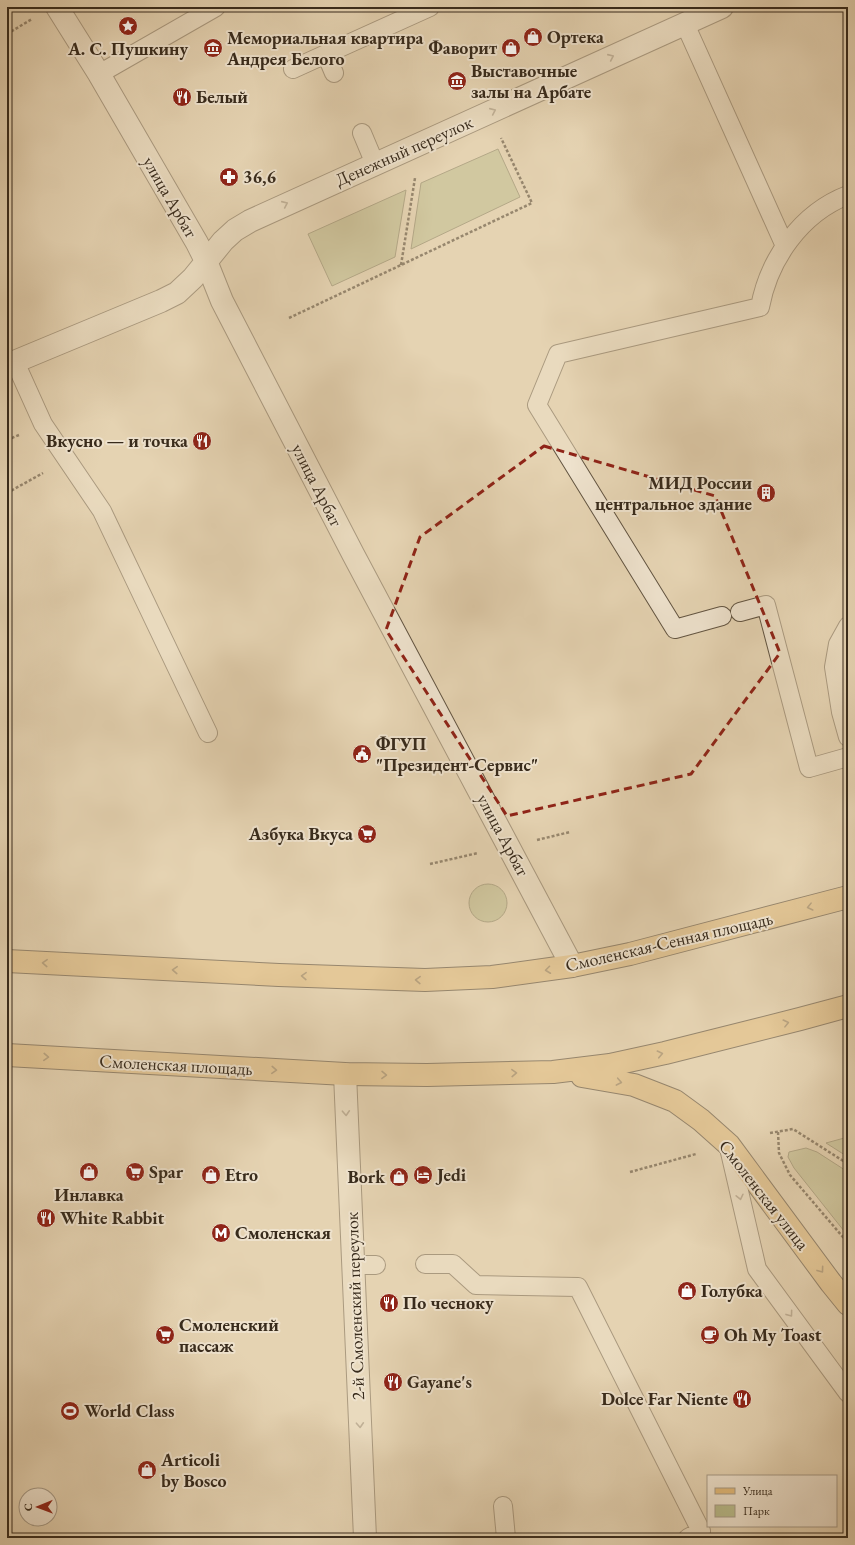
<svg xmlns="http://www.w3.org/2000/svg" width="855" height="1545" viewBox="0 0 855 1545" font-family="'EB Garamond',serif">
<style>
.green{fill:#b8bb8a;stroke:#787353}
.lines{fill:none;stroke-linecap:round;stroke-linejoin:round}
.lane-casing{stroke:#635542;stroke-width:20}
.street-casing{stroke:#635542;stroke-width:24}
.primary-casing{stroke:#382b1c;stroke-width:24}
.path{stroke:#382b1c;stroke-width:2.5;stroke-dasharray:3 2;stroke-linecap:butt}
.lane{stroke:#eee2cd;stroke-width:18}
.street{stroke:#eee2cd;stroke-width:22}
.primary{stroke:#e2ba79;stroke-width:22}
.oneway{stroke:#938674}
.oneway2{stroke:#846b46}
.marked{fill:none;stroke:#8f2418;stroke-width:3;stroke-dasharray:8 5;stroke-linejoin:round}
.labels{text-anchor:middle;stroke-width:4;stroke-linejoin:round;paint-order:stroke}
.poi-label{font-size:18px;font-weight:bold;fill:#382b1c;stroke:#eee2cd;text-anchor:start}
.street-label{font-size:18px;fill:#382b1c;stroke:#eee2cd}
</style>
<rect width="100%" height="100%" fill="#e5d3b2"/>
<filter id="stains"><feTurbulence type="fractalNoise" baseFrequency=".005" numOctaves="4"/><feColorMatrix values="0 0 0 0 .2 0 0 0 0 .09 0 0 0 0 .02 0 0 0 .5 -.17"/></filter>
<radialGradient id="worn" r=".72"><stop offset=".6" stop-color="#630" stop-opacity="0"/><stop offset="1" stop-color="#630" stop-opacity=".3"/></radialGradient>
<path class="green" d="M498,149L520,197L411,249L421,183Z
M406,190L395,257L332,286L308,234Z
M469 903a19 19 0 1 1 38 0a19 19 0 1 1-38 0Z
M848,1137V1157L826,1143Z
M806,1148L817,1152L848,1172V1236L794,1168L788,1157L789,1152Z"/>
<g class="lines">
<defs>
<path id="lane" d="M685,24L785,246
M326,54L430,7
M293,69L326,54L334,73
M99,74L216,7
M362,133L375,164
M15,362L43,424L102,511L208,733
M740,612L766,605L809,768L848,757
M722,616L675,629L537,405L558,354L760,307C769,259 801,213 848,195
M848,626L838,644L834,667L841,712L848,737
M729,1148L757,1269L848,1393
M425,1264H453L476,1285L578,1287L701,1531L688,1538
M353,1265H376
M503,1506L506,1538"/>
<path id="street" d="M57,7L99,74L197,243L206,261L222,301L353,554L572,966
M7,365L161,301L177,293L193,278L223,241L235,230L250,221L722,7
M345,1074L365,1538"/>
<path id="primary" d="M7,961L279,975L425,980L492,977L572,966L630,954L848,897
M7,1055L345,1074L427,1075L553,1072L610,1065L665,1053L800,1019L848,1006
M582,1076L634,1085L675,1101L701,1120L729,1145L831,1283L848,1304"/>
</defs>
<use href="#lane" class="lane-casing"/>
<use href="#street" class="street-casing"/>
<use href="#primary" class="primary-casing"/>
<path class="path" d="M7,34L32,19
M401,265L415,178
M289,318L532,203L501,138
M7,440L19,435
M7,493L43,473
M537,840L570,832
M430,864L478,853
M778,1132L779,1153L790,1175L848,1243
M770,1133L793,1129L848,1164
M630,1172L696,1154"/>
<use href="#lane" class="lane"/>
<use href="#street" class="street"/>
<use href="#primary" class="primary"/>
</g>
<defs><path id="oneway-chevron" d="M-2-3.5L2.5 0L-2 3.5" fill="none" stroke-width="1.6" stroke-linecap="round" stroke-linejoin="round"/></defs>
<g class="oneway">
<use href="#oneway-chevron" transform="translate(611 57) rotate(-24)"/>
<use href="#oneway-chevron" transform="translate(493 111) rotate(-24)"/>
<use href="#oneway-chevron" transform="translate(285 204) rotate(-24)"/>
<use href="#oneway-chevron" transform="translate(346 1113) rotate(87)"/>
<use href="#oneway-chevron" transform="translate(740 1197) rotate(77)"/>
<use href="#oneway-chevron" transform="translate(790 1314) rotate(54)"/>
<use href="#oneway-chevron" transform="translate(360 1425) rotate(87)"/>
</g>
<g class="oneway2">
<use href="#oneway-chevron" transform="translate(810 907) rotate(166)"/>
<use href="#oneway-chevron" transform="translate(45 963) rotate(-177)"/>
<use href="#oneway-chevron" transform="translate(175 970) rotate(-177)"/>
<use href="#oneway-chevron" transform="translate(548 970) rotate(173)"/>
<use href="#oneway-chevron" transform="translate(304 976) rotate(-178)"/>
<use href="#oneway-chevron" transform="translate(418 980) rotate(-178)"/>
<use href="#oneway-chevron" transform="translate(786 1023) rotate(-14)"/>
<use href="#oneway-chevron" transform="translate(660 1054) rotate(-12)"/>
<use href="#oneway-chevron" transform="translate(46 1057) rotate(3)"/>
<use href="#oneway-chevron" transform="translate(274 1070) rotate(3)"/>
<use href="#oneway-chevron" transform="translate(514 1073) rotate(-2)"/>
<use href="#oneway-chevron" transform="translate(384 1075) rotate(1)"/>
<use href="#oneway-chevron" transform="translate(619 1082) rotate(11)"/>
<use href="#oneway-chevron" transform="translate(821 1270) rotate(54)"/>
</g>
<path d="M0 0H855V1545H0ZM544,446L715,496L780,653L691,774L507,816L386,630L420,537Z" fill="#e5d3b2" fill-opacity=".55" fill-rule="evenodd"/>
<path class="marked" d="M544,446L715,496L780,653L691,774L507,816L386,630L420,537Z"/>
<defs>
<symbol id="sight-disc" viewBox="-11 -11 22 22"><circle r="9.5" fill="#8f2418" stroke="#eee2cd"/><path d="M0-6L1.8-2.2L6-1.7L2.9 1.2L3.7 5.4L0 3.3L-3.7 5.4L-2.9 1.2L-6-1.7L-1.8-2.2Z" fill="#fff"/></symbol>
<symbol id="shop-disc" viewBox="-11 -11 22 22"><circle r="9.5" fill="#8f2418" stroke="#eee2cd"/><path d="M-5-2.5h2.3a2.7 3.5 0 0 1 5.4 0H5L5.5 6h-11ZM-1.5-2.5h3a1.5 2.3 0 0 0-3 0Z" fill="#fff"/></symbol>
<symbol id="museum-disc" viewBox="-11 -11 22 22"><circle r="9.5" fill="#8f2418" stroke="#eee2cd"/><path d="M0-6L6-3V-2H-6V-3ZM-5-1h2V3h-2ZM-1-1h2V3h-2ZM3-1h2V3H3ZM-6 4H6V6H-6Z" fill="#fff"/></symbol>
<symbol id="restaurant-disc" viewBox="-11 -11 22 22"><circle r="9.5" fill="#8f2418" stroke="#eee2cd"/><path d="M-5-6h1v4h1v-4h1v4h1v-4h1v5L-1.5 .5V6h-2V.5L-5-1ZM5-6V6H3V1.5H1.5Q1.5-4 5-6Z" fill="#fff"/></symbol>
<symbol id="pharmacy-disc" viewBox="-11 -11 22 22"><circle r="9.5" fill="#8f2418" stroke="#eee2cd"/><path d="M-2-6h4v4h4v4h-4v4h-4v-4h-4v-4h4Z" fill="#fff"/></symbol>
<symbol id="building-disc" viewBox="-11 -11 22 22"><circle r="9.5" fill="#8f2418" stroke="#eee2cd"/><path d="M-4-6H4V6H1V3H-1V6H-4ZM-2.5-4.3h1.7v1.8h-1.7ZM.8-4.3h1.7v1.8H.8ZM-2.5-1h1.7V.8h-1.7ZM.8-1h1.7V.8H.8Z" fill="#fff"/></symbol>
<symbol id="civic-disc" viewBox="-11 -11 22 22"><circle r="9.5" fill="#8f2418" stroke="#eee2cd"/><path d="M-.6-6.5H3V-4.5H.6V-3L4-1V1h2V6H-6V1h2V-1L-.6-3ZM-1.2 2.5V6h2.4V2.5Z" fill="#fff"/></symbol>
<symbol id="supermarket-disc" viewBox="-11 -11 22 22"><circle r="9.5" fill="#8f2418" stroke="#eee2cd"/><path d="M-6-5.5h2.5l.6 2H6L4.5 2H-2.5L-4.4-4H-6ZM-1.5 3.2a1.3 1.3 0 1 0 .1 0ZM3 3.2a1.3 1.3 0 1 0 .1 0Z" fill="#fff"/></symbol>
<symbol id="hotel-disc" viewBox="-11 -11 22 22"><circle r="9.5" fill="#8f2418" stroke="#eee2cd"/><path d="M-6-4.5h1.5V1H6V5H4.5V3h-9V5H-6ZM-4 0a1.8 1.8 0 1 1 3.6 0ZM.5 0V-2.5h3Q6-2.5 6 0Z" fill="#fff"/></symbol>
<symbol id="metro-disc" viewBox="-11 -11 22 22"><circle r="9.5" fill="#8f2418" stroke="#eee2cd"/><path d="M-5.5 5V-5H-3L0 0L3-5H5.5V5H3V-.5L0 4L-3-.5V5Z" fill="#fff"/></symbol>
<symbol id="cafe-disc" viewBox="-11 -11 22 22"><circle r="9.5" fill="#8f2418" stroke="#eee2cd"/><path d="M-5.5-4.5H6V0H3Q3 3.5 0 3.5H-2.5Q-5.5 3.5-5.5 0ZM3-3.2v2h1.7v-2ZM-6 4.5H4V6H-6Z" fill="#fff"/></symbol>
<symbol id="stadium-disc" viewBox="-11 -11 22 22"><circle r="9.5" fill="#8f2418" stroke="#eee2cd"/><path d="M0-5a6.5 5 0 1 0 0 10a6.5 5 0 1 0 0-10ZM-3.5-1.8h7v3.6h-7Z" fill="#fff"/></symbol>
</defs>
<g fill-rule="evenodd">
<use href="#sight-disc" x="117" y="15" width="22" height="22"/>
<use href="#shop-disc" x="522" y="26" width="22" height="22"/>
<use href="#museum-disc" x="202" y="37" width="22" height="22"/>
<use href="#shop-disc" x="500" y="37" width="22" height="22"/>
<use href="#museum-disc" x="446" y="70" width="22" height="22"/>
<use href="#restaurant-disc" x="171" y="86" width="22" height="22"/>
<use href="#pharmacy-disc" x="218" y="166" width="22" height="22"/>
<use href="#restaurant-disc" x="191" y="430" width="22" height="22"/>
<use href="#building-disc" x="755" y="482" width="22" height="22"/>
<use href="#civic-disc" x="351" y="743" width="22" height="22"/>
<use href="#supermarket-disc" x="356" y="823" width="22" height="22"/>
<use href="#shop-disc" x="78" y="1161" width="22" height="22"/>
<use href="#supermarket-disc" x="124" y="1161" width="22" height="22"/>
<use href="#shop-disc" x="200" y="1164" width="22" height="22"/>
<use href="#hotel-disc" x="412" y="1164" width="22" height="22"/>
<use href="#shop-disc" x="388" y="1166" width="22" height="22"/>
<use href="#restaurant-disc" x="35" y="1207" width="22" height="22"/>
<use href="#metro-disc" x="210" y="1222" width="22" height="22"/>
<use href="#shop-disc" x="676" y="1280" width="22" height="22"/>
<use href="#restaurant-disc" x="378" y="1292" width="22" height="22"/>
<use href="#supermarket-disc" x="154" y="1324" width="22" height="22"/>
<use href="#cafe-disc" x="699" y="1324" width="22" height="22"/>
<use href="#restaurant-disc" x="382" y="1371" width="22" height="22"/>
<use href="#restaurant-disc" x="731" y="1388" width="22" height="22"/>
<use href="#stadium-disc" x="59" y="1400" width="22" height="22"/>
<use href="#shop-disc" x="136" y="1459" width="22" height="22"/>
</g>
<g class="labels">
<g class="poi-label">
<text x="547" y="43">Ортека</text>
<text x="227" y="44">Мемориальная квартира<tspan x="227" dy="21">Андрея Белого</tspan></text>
<text x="497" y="54" text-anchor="end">Фаворит</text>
<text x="128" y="55" text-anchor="middle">А. С. Пушкину</text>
<text x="471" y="77">Выставочные<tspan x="471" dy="21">залы на Арбате</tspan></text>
<text x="196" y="103">Белый</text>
<text x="243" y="183">36,6</text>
<text x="188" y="447" text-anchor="end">Вкусно — и точка</text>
<text x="752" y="489" text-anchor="end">МИД России<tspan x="752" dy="21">центральное здание</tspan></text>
<text x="376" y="750">ФГУП<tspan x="376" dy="21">"Президент-Сервис"</tspan></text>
<text x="353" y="840" text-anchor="end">Азбука Вкуса</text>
<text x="149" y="1178">Spar</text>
<text x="225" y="1181">Etro</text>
<text x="437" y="1181">Jedi</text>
<text x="385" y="1183" text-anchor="end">Bork</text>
<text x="89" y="1201" text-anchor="middle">Инлавка</text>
<text x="60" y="1224">White Rabbit</text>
<text x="235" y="1239">Смоленская</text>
<text x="701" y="1297">Голубка</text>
<text x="403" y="1309">По чесноку</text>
<text x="179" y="1331">Смоленский<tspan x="179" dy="21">пассаж</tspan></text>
<text x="724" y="1341">Oh My Toast</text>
<text x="407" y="1388">Gayane's</text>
<text x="728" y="1405" text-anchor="end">Dolce Far Niente</text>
<text x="84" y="1417">World Class</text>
<text x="161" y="1466">Articoli<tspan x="161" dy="21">by Bosco</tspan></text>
</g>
<g class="street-label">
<text transform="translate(404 151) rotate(-24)" y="6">Денежный переулок</text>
<text transform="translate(170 197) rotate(60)" y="6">улица Арбат</text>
<text transform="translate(317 485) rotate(63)" y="6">улица Арбат</text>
<text transform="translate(503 835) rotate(62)" y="6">улица Арбат</text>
<text transform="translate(669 942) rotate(-13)" y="6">Смоленская-Сенная площадь</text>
<text transform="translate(176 1065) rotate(3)" y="6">Смоленская площадь</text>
<text transform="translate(764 1195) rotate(52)" y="6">Смоленская улица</text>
<text transform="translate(355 1306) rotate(-92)" y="6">2-й Смоленский переулок</text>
</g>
</g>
<rect width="855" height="1545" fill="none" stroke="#e5d3b2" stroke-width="24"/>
<rect x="8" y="8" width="839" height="1529" fill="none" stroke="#382b1c" stroke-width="2"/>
<rect x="12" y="12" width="831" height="1521" fill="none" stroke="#382b1c"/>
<rect x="707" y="1475" width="130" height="52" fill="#eee2cd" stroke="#a59986"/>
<rect x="715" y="1488" width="20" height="6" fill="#e2ba79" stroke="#a59986"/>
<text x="743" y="1495" font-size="12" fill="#382b1c">Улица</text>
<rect x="715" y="1505" width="20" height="12" fill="#b8bb8a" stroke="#a59986"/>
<text x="743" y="1515" font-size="12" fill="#382b1c">Парк</text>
<g transform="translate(38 1507) rotate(269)"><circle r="19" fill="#eee2cd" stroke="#a59986"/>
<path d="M0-3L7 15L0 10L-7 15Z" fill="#8f2418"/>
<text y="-6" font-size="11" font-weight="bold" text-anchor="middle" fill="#382b1c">С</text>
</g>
<rect width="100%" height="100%" filter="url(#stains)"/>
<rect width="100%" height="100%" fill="url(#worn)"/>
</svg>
